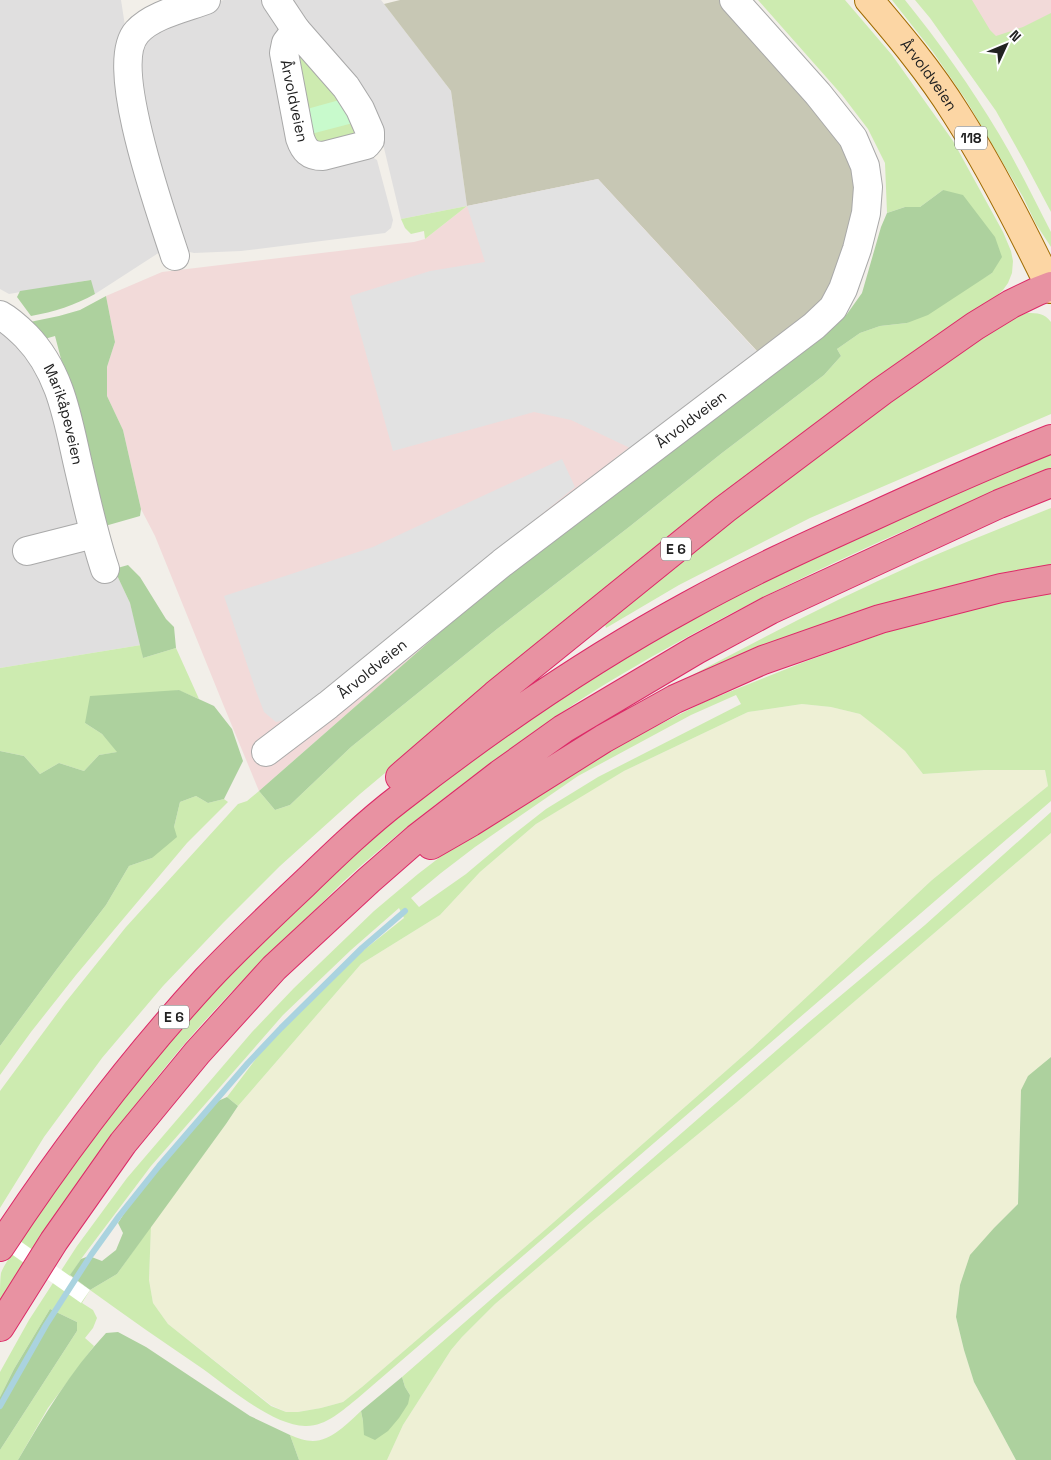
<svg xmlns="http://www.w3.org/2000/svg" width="1051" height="1460" viewBox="0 0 1051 1460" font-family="'Space Grotesk',sans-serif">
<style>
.residential{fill:#e0dfdf}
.commercial{fill:#f2dad9}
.construction{fill:#c7c7b4}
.farmland{fill:#eef0d5}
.grass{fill:#cdebb0;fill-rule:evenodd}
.forest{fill:#add19e}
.park{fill:#c8facc}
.parking{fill:#e2e2e2}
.pier{fill:#fff}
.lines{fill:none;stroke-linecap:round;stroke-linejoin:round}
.stream{stroke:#aad3df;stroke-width:6}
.minor-casing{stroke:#a9a9a9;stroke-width:30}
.major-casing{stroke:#a06b00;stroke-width:30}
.highway-casing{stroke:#dc2a67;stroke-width:30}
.minor{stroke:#fff;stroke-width:28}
.major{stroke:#fcd6a4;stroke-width:28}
.highway{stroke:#e892a2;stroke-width:28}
.labels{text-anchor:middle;stroke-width:5;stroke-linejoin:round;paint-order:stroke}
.shield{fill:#fff;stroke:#646464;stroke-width:1}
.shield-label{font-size:14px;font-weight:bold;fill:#222}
.street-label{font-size:15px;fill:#222;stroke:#fff}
</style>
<rect width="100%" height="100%" fill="#f2efe9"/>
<path class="residential" d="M0,0H121L160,252L95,294L90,280L9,294L0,289Z
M224,0H267L366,153L377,160L393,220L391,228L385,233L241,251L194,253L181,250L135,91L141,35L186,11Z
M284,0H381L451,91L467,206L401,219L384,148L367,108Z
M0,323L42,366L81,515L82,546L114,569L130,603L141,645L0,668Z"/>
<path class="commercial" d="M929,0H1051V190Z
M598,179L757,352L614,459L629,479L596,503L446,627L259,791L223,704L155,536L141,509L123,430L107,396V367L115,342L106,296L162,272L414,242L425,239L467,206Z"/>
<path class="construction" d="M400,0H723L849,150L859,180L853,223L831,294L796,326L630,448L757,351L598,179L467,206L451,91L384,4Z"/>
<path class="farmland" d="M802,704L831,707L860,714L883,731L905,751L923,774L984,770H1045L1048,786L932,880L752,1048L546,1229L362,1387L343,1402L321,1408L298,1412H286L271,1405L168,1324L153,1303L149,1280L151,1226L226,1124L238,1106L361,964L440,915L480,872L536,824L579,797L624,771L748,712Z
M1051,833V1057L1047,1060L1021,1090L1018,1204L994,1228L960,1285L956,1317L964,1350L974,1382L1016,1460H387L403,1425L451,1350L462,1337L495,1304L591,1222L736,1103Z"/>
<path class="grass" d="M758,0H845L892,55L953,141L1003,232L1011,251L1013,261L1012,273L1008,283L1003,290L991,301L440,727L360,794L280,866L223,923L163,986L102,1058L44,1137L0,1208V1091L65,1003L126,927L238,804L247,801L259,791L275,810L290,805L351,747L497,629L629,527L722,453L824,375L841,356L837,349L860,333L880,326L907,323L992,273L943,190L920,207H905L887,213L885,163L868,129L842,95Z
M892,0H905C939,42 971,87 999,134C1018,166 1034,199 1051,232V247L1036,224L1023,197L966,100L933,52Z
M915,0H972L990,30L996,36L1023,27L1051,13V212L1024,161L996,111L930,18Z
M296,47L309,52L359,134L314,149Z
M467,206L425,239L424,231L411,234L405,228L401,219Z
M1027,313C1038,313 1044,313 1051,322V414L810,518L679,585L606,628L604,621L786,472L1009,319Z
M1051,454V468C901,530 752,596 612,680C577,701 543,725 510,749C453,791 395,834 343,882C327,898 311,914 294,930C251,971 209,1014 171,1060C109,1136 53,1217 0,1300C0,1292 0,1280 1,1273C4,1265 11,1256 15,1249C38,1211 66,1176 91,1141C227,956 406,794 600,672C742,583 897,516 1051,454Z
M1051,508V571L679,682C757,641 836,599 917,563C961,544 1006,526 1051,508Z
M1051,590V801L358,1398C343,1410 325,1427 305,1426C273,1425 229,1388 203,1369C165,1343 127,1317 90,1290L82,1303L93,1310L97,1318L93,1328L85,1338L94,1346L48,1408L18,1460H0V1450L77,1331V1322L50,1309L14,1369L0,1397V1372L29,1320L77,1246L127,1178L252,1032L294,988L374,911L418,874L470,834L581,760L641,734L704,702L804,662L893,630L945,618L993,602ZM736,695L741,704L598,777L546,809L504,842L466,874L419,907L411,898L441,873L475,847L578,776L691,715ZM802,704L831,707L860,714L883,732L905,751L923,774L984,770H1045L1048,786L932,880L752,1048L546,1229L362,1387L343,1402L321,1408L298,1412H286L271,1406L168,1324L153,1303L149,1280L151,1226L117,1274L90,1290L70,1276L81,1259L151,1166L283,1015L351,950L399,908L404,918L335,973L277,1031L227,1097L238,1106L361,964L440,915L480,872L536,824L624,771L748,712Z
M141,645L143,658L176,648L199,699L178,690L85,723L102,734L118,752L99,755L84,771L59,763L40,774L24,756L0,751V668Z
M196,796L208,803L224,799L228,802L187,843L76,975L31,1032L0,1075V1046L57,969L106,905L129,866L152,858L174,827L180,802Z
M1051,812V833L736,1103L591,1222L495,1304L462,1337L451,1350L403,1425L387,1460H299L290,1435C297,1438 306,1441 313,1441C331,1441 348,1423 361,1411L363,1421L410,1395L405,1387L402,1377L808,1023L925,925Z"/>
<path class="forest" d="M943,190L963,195L995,237L1002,257L992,273L928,315L907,323L880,326L860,333L837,349L841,356L824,375L722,453L629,527L497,629L351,747L290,805L275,810L259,791L446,627L596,503L765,378L847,314L862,293L881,227L887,213L905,207H920Z
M91,280L95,294C75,305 54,312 31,316L17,297L20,291Z
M106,296L115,342L107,367V396L123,430L141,509L140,516L105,526L55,336L41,340L25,323L59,316L80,310Z
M128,565L140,577L166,619L174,627L176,648L143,658L130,603L114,569Z
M179,690L214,706L232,729L243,761L224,799L208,803L196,796L180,802L174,827L177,837L152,858L129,866L106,905L57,969L0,1046V751L24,756L40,774L59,763L84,771L99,755L117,752L102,734L85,723L90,696Z
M1051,1057V1460H1016L974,1382L964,1350L956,1317L960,1285L970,1255L994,1228L1018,1204L1021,1090L1028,1076Z
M227,1097L238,1106L226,1124L117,1274L90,1290L70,1275L81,1259L89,1256L102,1261L116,1250L123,1233L118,1223L136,1195L178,1145L218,1101Z
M50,1309L77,1322V1331L0,1450V1397L14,1369Z
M118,1332L146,1347L250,1416L290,1435L299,1460H18C45,1414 70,1372 106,1333Z
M402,1377L405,1387L410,1395L408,1404L399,1418L388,1431L375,1440L364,1435L363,1421L361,1411Z"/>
<path class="park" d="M343,99L353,123L311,134L307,109Z"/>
<path class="parking" d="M598,179L757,352L630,448L571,420L534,412L393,451L350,296L430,271L485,262L467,206Z
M562,459L575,487L290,719L276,722L264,712L256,691L224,596L373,547Z"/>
<path class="pier" d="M0,1227L90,1290L81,1303L0,1246Z"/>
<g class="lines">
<path class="stream" d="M0,1406L46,1325L91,1255L119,1216L159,1166L248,1063L281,1028L362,948L405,911"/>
<defs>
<g id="minor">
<path d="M276,0L296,30"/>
<path d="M296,30L346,87L360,109L370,132V140L366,145L323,156C309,156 304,150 300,138L284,53L286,43Z"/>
<path d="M175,256C162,215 107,65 137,32C152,15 184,8 206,0"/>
<path id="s1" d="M0,315C11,321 18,328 26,336C62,373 68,422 79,469C87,503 94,536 105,569"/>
<path d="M27,551L94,534"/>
<path id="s2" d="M266,752L328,705L502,563L814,326L833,308L843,289L857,249L866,213L868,187L865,166L853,138L818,94L734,0"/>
</g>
<g id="major">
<path id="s3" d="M869,0C899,35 930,72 955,112C991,168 1022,229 1051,289"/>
</g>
<path id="highway" d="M400,777L495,695L725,509L882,391L975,326L1011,304L1038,291L1051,286
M431,845L471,822L603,739L675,699L763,660L880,619L1001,588L1051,579
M0,1247C62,1153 131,1062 207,979C238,946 271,915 304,884C335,854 366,824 400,798C491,727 587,661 688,606C747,573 809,545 871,517C930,490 990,463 1051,439
M0,1327L54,1241L123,1143L197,1053L274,968L369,880L417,838L500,774L563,729L696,650L770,610L999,504L1051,483"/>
</defs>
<use href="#minor" class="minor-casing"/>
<use href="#major" class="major-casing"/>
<use href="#highway" class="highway-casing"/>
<use href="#minor" class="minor"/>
<use href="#major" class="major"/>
<use href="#highway" class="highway"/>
</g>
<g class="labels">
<g class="shield">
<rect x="955" y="126.5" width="32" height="23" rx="4"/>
<rect x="661" y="537.5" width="30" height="23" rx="4"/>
<rect x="159" y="1005.5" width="30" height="23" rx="4"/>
</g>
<g class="shield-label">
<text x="971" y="143">118</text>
<text x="676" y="554">E 6</text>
<text x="174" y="1022">E 6</text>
</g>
<g class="street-label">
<text dy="5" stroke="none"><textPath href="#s3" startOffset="96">Årvoldveien</textPath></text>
<text transform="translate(294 101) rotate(78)" y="5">Årvoldveien</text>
<text dy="5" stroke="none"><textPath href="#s1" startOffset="122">Marikåpeveien</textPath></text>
<text dy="5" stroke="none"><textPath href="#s2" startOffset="540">Årvoldveien</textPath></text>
<text dy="5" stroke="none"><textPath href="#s2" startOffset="135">Årvoldveien</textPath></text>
</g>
</g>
<g transform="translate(1006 45) rotate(46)" stroke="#ffffff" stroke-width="4" paint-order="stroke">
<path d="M0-4L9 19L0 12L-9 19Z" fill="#222222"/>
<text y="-8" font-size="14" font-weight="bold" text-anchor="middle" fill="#222222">N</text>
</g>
</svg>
